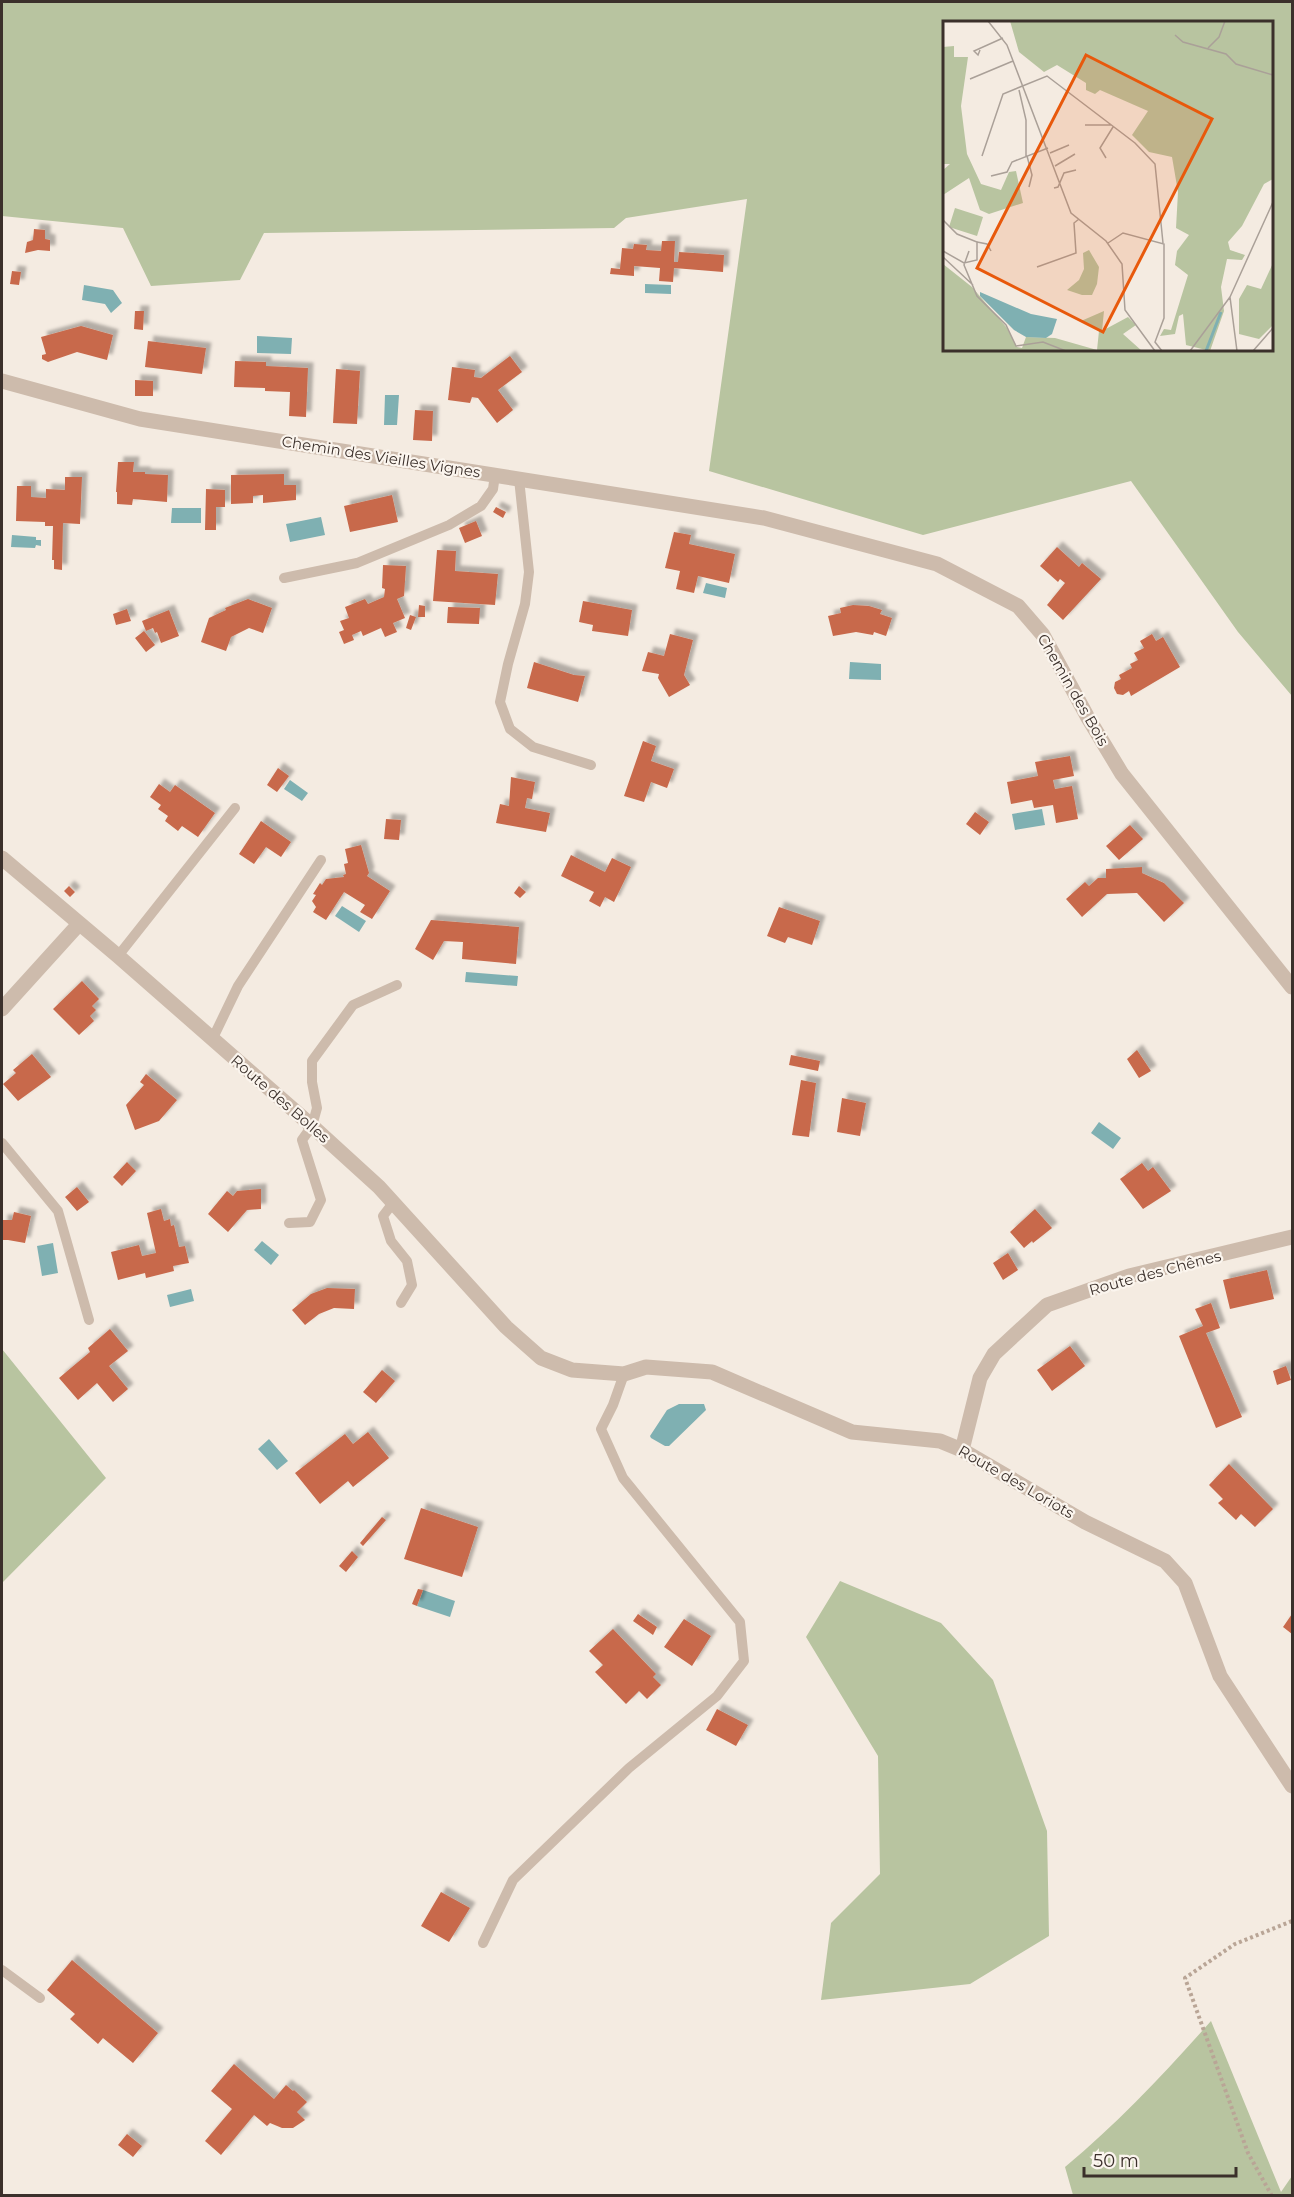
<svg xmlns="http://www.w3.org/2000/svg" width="1294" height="2197" viewBox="0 0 1294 2197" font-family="Montserrat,sans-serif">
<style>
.green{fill:#b8c4a0;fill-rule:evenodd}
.water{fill:#7fb0b2}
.building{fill:#c8694b;filter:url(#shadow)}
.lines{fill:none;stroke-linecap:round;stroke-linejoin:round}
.path{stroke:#b9a596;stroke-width:4;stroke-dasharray:3 3;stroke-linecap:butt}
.lane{stroke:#cdbbac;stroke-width:10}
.street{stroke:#cdbbac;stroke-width:15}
.labels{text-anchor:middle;stroke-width:4.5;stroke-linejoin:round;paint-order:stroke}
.street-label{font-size:15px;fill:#3b302b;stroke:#fbf5ee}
.inset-river{fill:none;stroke:#7fb0b2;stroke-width:3}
.inset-road{fill:none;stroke:#aaa098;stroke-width:1.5}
.view{fill:#e8590c;fill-opacity:0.15;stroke:#e8590c;stroke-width:3}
.inset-edge{fill:none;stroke:#3b302b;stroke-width:3}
</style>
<defs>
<filter id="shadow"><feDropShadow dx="5.5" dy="-5.5" stdDeviation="1.5" flood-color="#0004"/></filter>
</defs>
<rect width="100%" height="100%" fill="#f4ebe1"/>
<path class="green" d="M2,2H1292V696L1238,632L1131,481L923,535L709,471L747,199L626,218L614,228L264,233L240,280L151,286L123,228L2,216ZM944,22H1272V350H944Z
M2,1349L106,1478L2,1583Z
M840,1581L941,1623L993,1680L1047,1831L1049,1936L970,1984L821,2000L831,1923L880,1874L878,1756L806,1637Z
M1211,2021L1281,2192L1292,2176V2195H1073L1065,2167C1119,2122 1164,2074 1211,2021Z"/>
<path class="water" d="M645,284L671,285V294L645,293Z
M84,285L113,290L122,303L111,313L105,304L82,300Z
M257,336L292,338L291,354L257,353Z
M385,395H399L397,425H384Z
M172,508H201V523H171Z
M321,517L325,535L290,542L286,524Z
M12,535L36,537V540H41V546L36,545L35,548L11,547Z
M706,583L727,588L725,598L703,593Z
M850,662L881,664V680L849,679Z
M290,780L308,793L302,801L284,789Z
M1042,809L1045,825L1015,830L1012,814Z
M342,906L366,921L359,932L335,916Z
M466,972L518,976L517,986L465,982Z
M1099,1122L1121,1138L1113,1149L1091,1133Z
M262,1241L279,1255L271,1265L254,1250Z
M53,1243L58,1273L42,1276L37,1246Z
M191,1289L194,1301L170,1307L167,1295Z
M679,1404H704L706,1410L669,1446H665L651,1438L650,1436L667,1410Z
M269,1439L288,1461L277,1470L258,1449Z
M423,1590L455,1601L450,1617L417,1606Z"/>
<path class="building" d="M34,229L45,230V239L50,240V251L38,250L25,253L27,242L33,240Z
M662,241H675L674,262H678L679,252L724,255L723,272L674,268L673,282L659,281L660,268L634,266V276L610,274L611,268L620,269L622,248L633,249L634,244L647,245L646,250L661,251Z
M12,271L21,272L19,285L10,284Z
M135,311H144L143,330L134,329Z
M81,326L113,335L107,360L77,352L48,362L42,359V355L46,354L41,337Z
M148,341L206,348L202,374L145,367Z
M510,356L522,372L498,390L513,410L497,423L478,398L472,397L470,403L448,400L452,367L475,370L474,377L481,378Z
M235,361L266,362V366L308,368L306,417L289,416L290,392L265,391V388L234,387Z
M336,369L360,371L357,424L333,423Z
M135,380L153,381V396H135Z
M415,410L433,411L432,441L413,440Z
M118,462H134L133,472H145V474L168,475L167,502L133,499L132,505L117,504V492H116Z
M284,474V485H296V500L263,503V495L253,496V503L231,504V475Z
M65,477H82L80,524L63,523L62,570L54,569V560H52L53,526H45V522L16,521L17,486H31V497L46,498V489L65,490Z
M206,489L225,490V507H216V530H205Z
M392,495L398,522L350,532L344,506Z
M496,507L506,512L503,518L493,512Z
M476,521L482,536L465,543L459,528Z
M674,532L691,535L689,544L735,554L729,583L698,576L694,593L676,589L680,571L665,568Z
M1057,547L1079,567L1082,563L1101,579L1063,620L1047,605L1065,583L1060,579L1058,582L1040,566Z
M437,550L456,551L455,571L498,574L495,605L433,601Z
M383,565L406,566L404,596L397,599L405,618L393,623L397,632L385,637L381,628L363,636L361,631L352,635L354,640L344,644L339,632L344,630L340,621L349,618L345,607L365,599L368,604L384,597L385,589L382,588Z
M248,599L272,608L263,633L249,628L231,637L226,651L201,642L209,618L226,610L225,608Z
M583,601L632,610L628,636L592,631L593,625L579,622Z
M419,605L425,606V617H418Z
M853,605L869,606L882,610L880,614L892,618L886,636L874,632L873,635L856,632L833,636L828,616L841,613L840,608Z
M448,607L480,608L479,624L447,623Z
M127,609L131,621L116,625L113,614Z
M169,610L179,636L161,643L157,632L155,633L153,628L146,631L142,621Z
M410,615L416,617L411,630L406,628Z
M144,631L155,645L146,652L135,638Z
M670,634L693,640L684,675L690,685L669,697L658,678L659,674L642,671L648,652L664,656Z
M1152,634L1156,641L1163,637L1180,667L1131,696L1129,691L1123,695L1117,694L1114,688L1115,682L1121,679L1119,675L1132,668L1130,664L1138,660L1134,653L1144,648L1140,641Z
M534,662L574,675L585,676L578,702L527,688Z
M643,741L656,746L651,761L674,769L667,788L651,782L644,802L624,796Z
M1070,756L1074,776L1053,780L1055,789L1072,786L1078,819L1056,823L1053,805L1034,808L1032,800L1011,804L1007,782L1038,776L1035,762Z
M278,768L289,776L277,792L267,785Z
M511,777L535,782L532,799L527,798L525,808L550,813L546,832L496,823L500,804L509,806Z
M159,784L170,792L175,785L215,813L198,837L182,826L178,831L165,821L168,816L158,809L161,805L150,797Z
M975,812L989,822L980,835L966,824Z
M386,819L401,820L399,840L384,839Z
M261,821L291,842L281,857L266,847L254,864L239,854Z
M1130,825L1143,839L1119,860L1106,846Z
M361,845L369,873L367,876L390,891L372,919L360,912L365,905L344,892L326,920L313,912L316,907L312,901L316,895L313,894L320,883L322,885L326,879L344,877L343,875L346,874L344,864L348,863L345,849Z
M571,855L605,872L612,858L631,867L614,902L605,897L600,907L589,901L594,892L561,876Z
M1142,867V873L1164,883L1184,903L1164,922L1137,893L1107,894L1082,917L1066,899L1085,882L1089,886L1098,878H1106V869Z
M69,886L75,892L70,897L64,891Z
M519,886L526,892L520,898L514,893Z
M779,907L820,921L812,945L788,937L785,943L767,936Z
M431,920L519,927L516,964L462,959L463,942L444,941L433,960L415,949Z
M82,981L99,999L92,1006L96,1010L90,1016L94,1021L79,1035L53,1009Z
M1137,1050L1151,1071L1139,1078L1127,1059Z
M32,1054L51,1077L18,1101L3,1084L16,1073L13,1070Z
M791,1055L820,1061L818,1071L789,1065Z
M146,1074L177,1100L159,1121L135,1130L126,1105L144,1085L140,1082Z
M801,1080L816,1083L809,1137L792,1135Z
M842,1098L866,1103L860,1136L837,1132Z
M127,1162L136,1171L122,1186L113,1177Z
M1142,1163L1148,1171L1153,1167L1171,1191L1143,1209L1120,1179Z
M77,1187L89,1202L77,1211L65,1197Z
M261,1189V1209L247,1210L228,1232L208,1214L227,1191L233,1196L237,1191Z
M161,1209L164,1221L170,1219L171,1226L174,1225L179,1247L185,1246L189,1263L173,1266L174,1271L146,1278L145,1273L118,1280L111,1252L139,1245L142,1256L156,1253L147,1213Z
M1035,1209L1052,1228L1033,1243L1032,1241L1024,1248L1010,1232Z
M14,1212L31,1216L25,1243L8,1240H2V1220H12Z
M1008,1253L1018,1270L1003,1280L993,1263Z
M1267,1270L1274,1299L1230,1309L1223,1280Z
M327,1288L355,1289L354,1309L334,1308L319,1314L305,1325L292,1310L311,1294Z
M1211,1303L1220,1328L1206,1333L1242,1417L1216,1428L1179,1336L1203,1326L1195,1309Z
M110,1329L128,1351L109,1366L128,1389L113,1402L97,1383L78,1400L59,1378L90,1352L88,1348Z
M1070,1346L1085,1366L1052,1391L1037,1370Z
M1286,1366L1291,1380L1277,1385L1273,1371Z
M382,1370L395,1381L376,1403L363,1392Z
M368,1432L389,1458L353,1487L348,1481L320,1504L295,1473L345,1434L353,1444Z
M1229,1464L1273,1509L1255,1527L1241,1514L1236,1520L1218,1503L1223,1499L1209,1485Z
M421,1508L478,1527L462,1577L404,1559Z
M382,1517L386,1520L363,1546L360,1543Z
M352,1551L358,1557L346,1572L339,1566Z
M418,1589L423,1590L417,1606L412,1604Z
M638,1614L657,1627L653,1635L633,1621Z
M1292,1614V1634L1283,1627Z
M684,1619L711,1636L692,1666L664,1647Z
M613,1629L656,1674L653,1677L661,1685L647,1699L639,1691L626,1704L595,1672L603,1665L589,1651Z
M717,1709L748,1725L736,1746L706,1730Z
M441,1892L470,1908L449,1942L421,1926Z
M72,1960L158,2033L133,2063L103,2038L98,2044L70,2019L75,2014L47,1990Z
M234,2064L274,2099L286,2085L293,2091L294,2090L307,2102L297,2112L305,2120L293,2128H282L270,2123L267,2126L254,2115L221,2155L205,2141L232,2109L211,2091Z
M127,2134L142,2146L133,2157L118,2145Z"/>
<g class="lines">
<path class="path" d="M1272,2196L1248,2153L1185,1978L1235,1944L1292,1921"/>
<path class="lane" d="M519,479L529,572L525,604L508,664L500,702L510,729L533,747L591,765
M284,578L357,563L449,525L481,506L493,489L495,475
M118,956L235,808
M212,1040L238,986L321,860
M2,1143L58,1211L89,1320
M393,1203L383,1216L391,1241L407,1261L412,1285L401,1303
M289,1223L310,1222L321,1200L302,1140L312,1126L317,1108L312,1082V1061L353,1005L397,985
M483,1943L513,1880L629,1768L717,1696L744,1661L740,1622L623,1478L601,1429L613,1405L624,1374
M2,1970L40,1998"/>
<path class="street" d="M2,381L140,419L764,518L937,564L1018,606L1043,635L1087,716L1122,774L1292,987
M2,858L118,956L312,1126L379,1187L506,1327L541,1358L572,1370L624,1374L646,1367L712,1372L852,1432L940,1441L962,1450L1085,1522L1165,1561L1185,1583L1220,1676L1292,1786
M2,1009L79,924
M962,1450L980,1378L994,1354L1047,1305L1129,1276L1292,1237"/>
</g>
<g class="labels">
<g class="street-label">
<text transform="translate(381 457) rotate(9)" y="5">Chemin des Vieilles Vignes</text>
<text transform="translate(1073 690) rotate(60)" y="5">Chemin des Bois</text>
<text transform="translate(280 1099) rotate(41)" y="5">Route des Bolles</text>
<text transform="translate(1155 1273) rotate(-15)" y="5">Route des Chênes</text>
<text transform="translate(1016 1482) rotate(30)" y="5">Route des Loriots</text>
</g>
</g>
<g transform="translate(943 21)">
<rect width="330" height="330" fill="#f4ebe1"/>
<path d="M67,0H330V158L321,163L299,205L285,221L287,229L302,234L299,239L284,238L278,266L281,290L267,330L243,324L240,293L236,295L232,313L217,315L221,308L228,309L245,254L232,244L234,230L246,214L233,207L235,171L229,136L206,131L189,114L205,90L157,69L152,73L143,69V62L114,44L101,51L76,31ZM11,25V36H25L18,85L24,133L38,163L58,169L66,151L73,150L80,182L46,193L37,189L26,157L0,174V149L7,143H0V26ZM12,187L40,196L34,215L6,206ZM146,229L156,246L154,263L149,274H139L124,269L136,259L141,248L140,232ZM330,242V304L316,318L296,313V278L304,264L318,268ZM0,243L29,266L64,307L74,326L79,327L83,316L112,317L154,329L156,310L138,300L161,290L159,310L185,296L193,304L180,313L199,330H0Z" fill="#b8c4a0"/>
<path d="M37,271L88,293L114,298L109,313L103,317L83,316L71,309L37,275Z" fill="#7fb0b2"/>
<path class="inset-river" d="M263,330L278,291"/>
<path class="inset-road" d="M45,0L64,24L128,192L163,220L179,243L182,289L212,330M232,14L240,21L283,33L293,43L330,54M265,27L276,16L282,0M37,29L35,34L31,30L60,17M27,58L70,40M76,69L83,99V136M142,104H168M107,132L126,124M39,135L60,73L104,55L192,122L212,143L220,222M84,135L89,154L86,166M163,137L157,127L170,106M112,145L132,133M48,155L64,151L69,141L105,127M111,167L115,166L121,152L133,149M0,199L14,213L34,221V239L21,242L0,230M34,221L44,223L48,230M165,222L180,212L221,223V297L212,321L219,330M26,230L21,244L34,275L63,304L73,325L100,321L123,330M0,236L30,264M94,246L133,232L131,202L136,198M247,330L287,276M294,330L287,276L330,181M310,330L330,307"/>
<path class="view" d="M143,34L269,98L160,311L34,247Z"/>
<rect width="330" height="330" class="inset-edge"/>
</g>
<rect width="1294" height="2197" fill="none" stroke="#3b302b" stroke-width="6"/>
<path d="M1084 2167v9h152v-9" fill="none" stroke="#3b302b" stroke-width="3"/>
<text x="1093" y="2167" font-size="18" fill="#3b302b" stroke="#fbf5ee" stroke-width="4.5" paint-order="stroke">50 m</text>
</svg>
